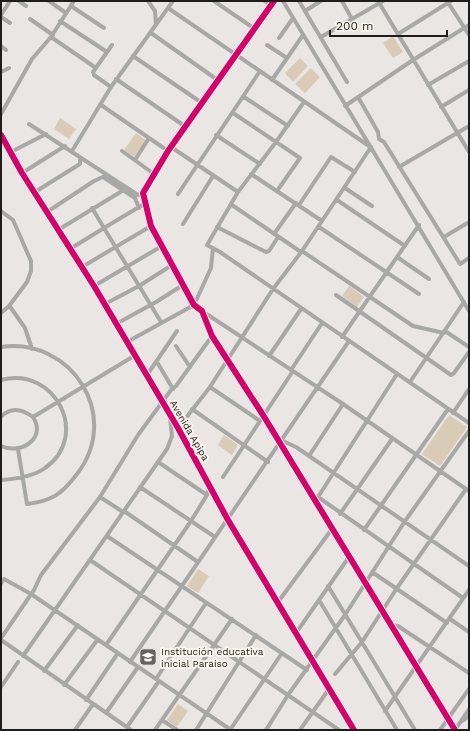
<svg xmlns="http://www.w3.org/2000/svg" width="470" height="731" viewBox="0 0 470 731" font-family="'Work Sans',sans-serif">
<style>
.green{fill:#d9cbb6}
.lines{fill:none;stroke-linecap:round;stroke-linejoin:round}
.minor{stroke:#a8a8a7;stroke-width:4}
.cycleway-casing{stroke:#faf5ed;stroke-width:8}
.cycleway{stroke:#d6006c;stroke-width:6}
.labels{text-anchor:middle;stroke-width:4;stroke-linejoin:round;paint-order:stroke}
.street-label{font-size:10px;fill:#1e1d1a;stroke:#faf5ed}
.poi-label{font-size:10px;fill:#1e1d1a;stroke:#faf5ed;text-anchor:start}
</style>
<rect width="100%" height="100%" fill="#e9e6e3"/>
<path class="green" d="M393,36L403,52L393,58L383,43Z
M300,58L308,66L293,82L285,73Z
M311,68L320,77L305,93L295,84Z
M60,118L76,129L69,139L54,129Z
M136,133L146,140L134,157L124,150Z
M349,286L364,297L357,307L342,296Z
M449,415L467,427L440,466L422,454Z
M224,435L238,445L232,455L218,445Z
M198,569L209,576L198,593L187,586Z
M178,704L188,711L177,727L167,720Z"/>
<g class="lines">
<path class="minor" d="M19,1L26,6
M49,1L66,13
M148,1L155,11L156,24
M214,1L255,29
M265,1L271,5
M274,1L168,151L143,193L151,226L194,305L202,311L212,336L263,415L455,730
M283,1L469,311
M299,1L347,82
M342,1L352,19
M378,1L469,152
M447,1L469,35
M71,6L104,28
M168,8L369,146
M305,11L321,1
M1,15L10,1
M1,17L10,23
M30,19L53,35
M60,21L107,52
M151,33L219,81
M398,34L451,1
M51,37L96,68
M321,37L383,1
M279,38L293,18
M267,45L287,58
M1,46L6,50
M133,56L202,103
M1,72L9,68
M93,72L112,45
M94,75L111,87
M116,79L186,127
M272,80L303,35
M428,85L469,61
M244,97L288,126
M358,97L378,132L379,139L384,142L460,264L469,258
M304,102L276,142L238,192L207,245L220,252L469,423
M101,105L168,151
M345,106L413,60L469,25
M441,107L469,90
M233,113L300,158L277,191
M1,114L32,59L51,37L74,1
M29,124L138,195L143,193
M1,135L22,173L94,286L178,428L228,520L354,730
M216,135L260,164
M171,147L238,192
M72,151L111,87L173,1
M122,151L154,174
M11,152L46,134
M135,160L149,138
M399,167L469,126
M22,173L65,146
M251,174L322,221
M103,177L135,198L139,208
M345,188L372,206
M35,192L80,164V157
M178,194L260,71
M337,200L405,246
M144,204L104,228L161,322
M232,205L301,252
M299,205L331,157L355,172
M1,211L13,220L31,261V271L27,282L9,306
M47,212L94,181L107,175
M183,224L213,176
M217,227L266,252L269,251L278,237
M319,227L419,294
M58,230L122,191
M274,234L296,203
M444,237L469,222
M70,249L104,228L92,208
M302,251L413,326L444,333
M397,257L429,279
M82,267L151,226
M94,286L162,246
M336,295L451,375L454,373L469,352
M105,304L139,286L172,265
M202,311L343,404L469,491
M1,313L9,306L11,308L25,328L32,349
M116,324L156,302L183,285
M445,331L469,347
M342,337L419,225
M127,342L194,305L211,268L213,248
M176,346L190,367
M1,347C72,337 122,416 77,474C62,494 52,501 27,504L18,449
M269,356L301,309
M157,362L173,389
M291,370L322,323
M147,375L177,331
M1,380C55,365 91,436 45,468C33,477 15,479 1,480
M410,382L464,302
M210,387L260,421
M192,409L268,462
M453,413L469,389
M1,417C11,406 22,409 33,417C47,439 20,455 1,446
M33,417L134,356
M178,428L210,387L273,289L302,251L371,147
M283,441L296,447L469,566
M309,456L343,404
M158,462L207,495
M223,477L293,371
M140,487L215,537
M312,496L318,497L463,598
M100,497L123,512
M318,497L397,374
M124,511L198,562
M340,514L392,439
M364,530L448,409
M107,536L307,670
M90,560L339,730
M372,572L447,623
M1,583L4,579L31,594L231,730
M328,586L415,730
M319,600L397,730
M278,602L332,529
M450,619L469,632
M392,625L398,626L469,673
M296,633L349,557
M1,638L34,590L41,575L100,497L138,435L171,390L176,386L212,336
M1,640L131,730
M106,645L191,521L207,495L210,486
M23,656L167,449L172,436L170,417
M130,662L349,341
M44,671L78,625
M335,674L362,642L397,588L466,489
M156,679L206,603
M64,685L98,639
M1,687L18,662
M86,700L118,653
M385,711L469,590
M106,713L138,667
M162,720L177,730
M462,721L469,716
M127,727L159,681
M75,730L93,704
M155,730L232,619
M196,730L256,635
M230,730L282,653
M266,730L288,695L345,615L405,521L469,431
M300,730L329,689
M440,730L469,689
M455,730L469,709"/>
<defs>
<path id="cycleway" d="M274,1L168,151L143,193L151,226L194,305L202,311L212,336L263,415L455,730
M1,135L22,173L94,286L178,428L228,520L354,730"/>
</defs>
<use href="#cycleway" class="cycleway-casing"/>
<use href="#cycleway" class="cycleway"/>
</g>
<defs>
<symbol id="school-square" viewBox="-11 -11 22 22"><rect x="-9" y="-9" width="18" height="18" rx="4" fill="#656360" stroke="#faf5ed"/><path d="M0-5L7-2L0 1L-7-2ZM-4 1L0 2.5L4 1V4Q0 6-4 4Z" fill="#fff"/></symbol>
</defs>
<g fill-rule="evenodd">
<use href="#school-square" x="138" y="647" width="20" height="20"/>
</g>
<g class="labels">
<g class="street-label">
<text transform="translate(190 430) rotate(60)" y="4">Avenida Apipa</text>
</g>
<g class="poi-label">
<text x="161" y="655">Institución educativa<tspan x="161" dy="12">inicial Paraiso</tspan></text>
</g>
</g>
<rect width="470" height="731" fill="none" stroke="#1e1d1a" stroke-width="4"/>
<path d="M330 30v6h117v-6" fill="none" stroke="#1e1d1a" stroke-width="2"/>
<text x="336" y="30" font-size="12" fill="#1e1d1a" stroke="#faf5ed" stroke-width="3" paint-order="stroke">200 m</text>
</svg>
